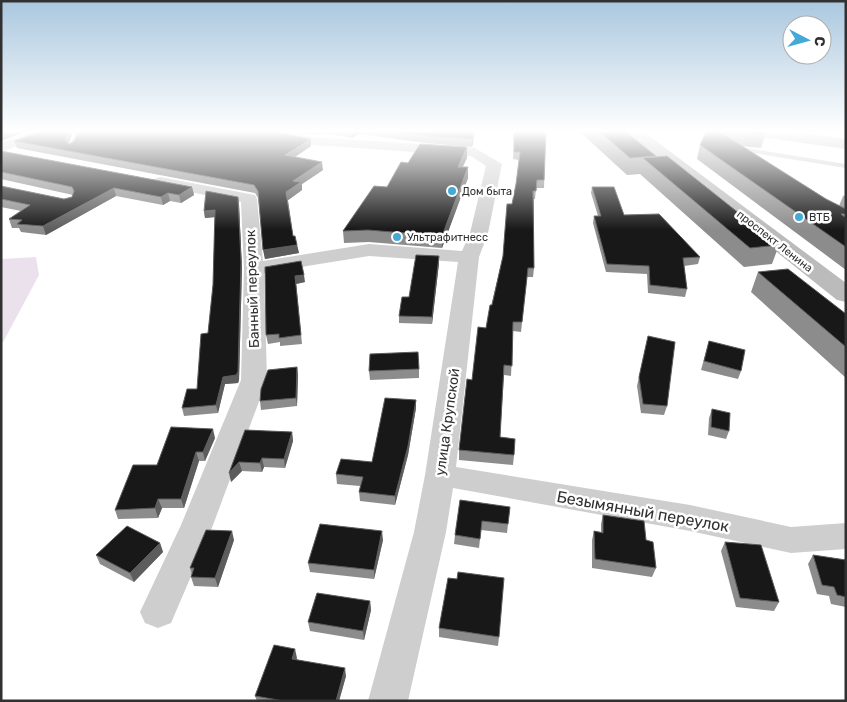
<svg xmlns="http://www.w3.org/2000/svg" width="847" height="702" viewBox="0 0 847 702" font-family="Rubik,sans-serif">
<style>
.green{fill:#ebe1ed}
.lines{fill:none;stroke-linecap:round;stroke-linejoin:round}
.lane{fill:#cecece;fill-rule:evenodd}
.street{fill:#cecece;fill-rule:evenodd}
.secondary{fill:#bbb;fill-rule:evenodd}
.wall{fill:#8c8c8c}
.shaded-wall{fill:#5d5d5d}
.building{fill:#181818;stroke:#5d5d5d}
.poi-dot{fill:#44a9d7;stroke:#fff;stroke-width:2}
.labels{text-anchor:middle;stroke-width:5;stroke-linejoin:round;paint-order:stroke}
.far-poi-label{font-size:11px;fill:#313131;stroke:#fff;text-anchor:start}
.far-street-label{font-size:11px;fill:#313131;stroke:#fff}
.street-label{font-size:14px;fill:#313131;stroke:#fff}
.near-street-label{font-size:16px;fill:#313131;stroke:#fff}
</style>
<rect width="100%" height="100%" fill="#fff"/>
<path class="green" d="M36,257L39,275L1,346V259Z"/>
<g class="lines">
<path class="lane" d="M75,132H81L75,148L72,150L69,148Z
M741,147L846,164V168L741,151L733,152L730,150Z"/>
<path class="street" d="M30,132H49L47,135L1,152V143Z
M265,132H292L315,137L475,148L502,164L488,233L479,257L456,467L690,505L791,527L846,523V549L791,553L690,531L453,488L446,532L408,701H368L414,532L425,475L458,262L369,256L264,273L267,380L213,525L171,623L158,628L145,623L140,612L181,525L241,380L244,269L241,202L154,185L152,182L154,179L160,177L255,195L257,199L263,261L369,244L462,251L470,233L486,166L471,156L315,145L267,135Z"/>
<path class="secondary" d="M626,132H644L846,283V302L837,300Z
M752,132H794L846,139V149L760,137Z"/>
</g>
<path class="wall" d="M73,132L69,144L311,146L295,157L323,170L302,184V190L288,200L293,236L297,245L299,253L265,259L258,198L255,193L17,148L14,141Z
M301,132H475L472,147L426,143L359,134L352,138L329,134L315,135Z
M514,132H546L544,188H536L535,199H534V268L533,277H527L521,332L513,331L511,376L504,375L500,437L514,455L513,465L459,460V450L472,380L486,328L503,256L512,204L516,184L519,160L513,159Z
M580,132H626L656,156L779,245L772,264L744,267L640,174L627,175Z
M705,132H766L761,148L741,146L826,199L839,206L843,196L846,195V270L697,159L700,145Z
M1,151L192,187L194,195L181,203L170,201L163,205L116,196L46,235L21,232L19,228H12L9,219L21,211L1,207V186L64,199L72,197L73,195L1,179Z
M467,158L462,167H468V178L442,248L369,242L344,243L343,231L387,187L408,163Z
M592,187L624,215L700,257L698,264L684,266L687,289L685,297L648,293L647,274L606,272L593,223L594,216H598L591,193Z
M238,197L239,204L242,269L239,380L238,383L225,384L218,413L184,416L182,408L197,389L208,333L213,285L215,217L205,218L204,211Z
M439,263L432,324L399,323V316L409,297Z
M265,267L305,282L296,284L302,344L280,346V342L268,344L266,335Z
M758,272L846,314V378L751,292Z
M709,341L741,371L738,379L701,370Z
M646,345L667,406L664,415L641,413L637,386Z
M297,367L298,376L297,406L261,410L260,401Z
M419,369V378L370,380L369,371Z
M416,400V408L408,455L395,505L360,501L359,492L360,486L337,484L336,474L372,462Z
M712,409L729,431L726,439L708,435L709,418Z
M245,430L292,432L293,441L285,468L264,467L262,472L242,471L231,482Z
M215,438L205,461H199L184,508H162L158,518L118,519L115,510L157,465Z
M510,507L507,533L481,530L479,548L454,544L455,535Z
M603,515L646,540L656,568L652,577L592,568V540L594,531L601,532V524Z
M234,540L218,587L194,586L191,577L192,575L190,568Z
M383,540L374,579L310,572L308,563Z
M725,542L779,602L774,611L736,607L721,551Z
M160,543L163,552L134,582L100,564L96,555Z
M813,555L846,560V607L831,604L829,596L817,594L808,564Z
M370,601L371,610L364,640L310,631L308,622Z
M439,628L499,637L498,646L439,637Z
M297,658L296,659L346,676L339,701H257L255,696Z"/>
<path class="shaded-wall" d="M3,132H25L1,141V133Z
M68,132H73L67,147L65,140Z
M352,132H359V134L352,138Z
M474,132H475L472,147V139Z
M311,139V146L286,163L285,155Z
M467,147V158L458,177V167Z
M322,162L323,170L302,184V190L287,201L286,192L293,181Z
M468,167V178L442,248V236Z
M192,187L194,195L181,203L179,195Z
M114,188L116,196L46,235L43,226Z
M168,193L170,201L163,205L161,197Z
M238,197L239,204L242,269L239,380L238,383L225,384L218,413L216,405Z
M215,210L216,217L205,218L204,211Z
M297,245L299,253L265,259L263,250Z
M439,256V263L432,324V317Z
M304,275L305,282L296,284L302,344L295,276Z
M297,367L298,376L297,406L296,398Z
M416,400V408L408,455L395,505V496Z
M213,429L215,438L205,461L203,452Z
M292,432L293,441L285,468L284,459Z
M196,452L199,461L184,508L181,499Z
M262,458L264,467L262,472L260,463Z
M239,462L242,471L231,482L229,473Z
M158,499L162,508L158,518L155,508Z
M232,531L234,540L218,587L215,578Z
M382,531L383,540L374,579V570Z
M160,543L163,552L134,582L130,573Z
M370,601L371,610L364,640L363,631Z
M295,649L297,658L294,667L292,659Z
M345,668L346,676L339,701H336Z"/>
<path class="building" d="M39,132H68L65,140L69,144L74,141L78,132H277L311,139L285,155L322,162L293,181L301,182L286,192L293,236H295L297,245L263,250L258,191L254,185L14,141Z
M397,132H474L472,139L426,136Z
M514,132H546L544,180H537L536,191H533L534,268H528L522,322H513L512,366L504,365L500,437L515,439L514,455L459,450L467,379L472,380L478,327L486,328L490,305H492L503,256L507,204H512L516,184L520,152H514Z
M600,132H626L656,156L630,158Z
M706,132H720L826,199L846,209V214H841L846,218V247L700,145Z
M750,132H766V134Z
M420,144L467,147L458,167H468L442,236L368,230L343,231L374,186L387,187L401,162L408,163Z
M1,151L192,187L179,195L168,193L161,197L114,188L43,226L17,224L22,220L9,219L30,205L1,199V186L64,199L72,197L74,191L72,187L1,172Z
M667,156L779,245L750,248L643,158Z
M592,187H614L624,215L659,214L700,257L683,258L687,289L650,285L649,266L607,264L594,216H601Z
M206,191L238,197L241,262L238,372L236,375L223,377L216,405L182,408L187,389H197L201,334L208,333L213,285L215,210L204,211Z
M416,255L439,256L432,317L399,316L402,297H409Z
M301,261L304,275L295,276L301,335L279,338V334L266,335L265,267Z
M788,269L846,314V347L758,272Z
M648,336L675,342L667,406L643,404L639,377Z
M709,341L745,350L741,371L704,361Z
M418,352L419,369L369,371L370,354Z
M297,367L296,398L260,401L261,389L268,370Z
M385,398L416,400L408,446L395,496L359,492L363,477L336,474L341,459L372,462Z
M712,409L730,413L729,431L711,427Z
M171,427L213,429L203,452H196L181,499H158L155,508L115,510L133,465H157Z
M245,430L292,432L284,459L262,458L260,463L239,462L229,473Z
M460,500L510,507L508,524L482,521L480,539L455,535Z
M603,515L644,521L646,540L653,542L656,568L595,559L594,531L603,533Z
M320,524L382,531L374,570L308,563Z
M127,526L160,543L130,573L96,555Z
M206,530L232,531L215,578L191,577L194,568H190Z
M725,542L761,545L779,602L740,598Z
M813,555L846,560V597L837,595L834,587L822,585Z
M458,572L504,578L499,637L439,628L448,578L457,579Z
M317,593L370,601L363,631L308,622Z
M274,645L295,649L292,659L345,668L336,701H284L255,696Z"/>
<linearGradient id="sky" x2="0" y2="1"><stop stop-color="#a9c7de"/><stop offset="0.57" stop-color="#fff"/><stop offset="1" stop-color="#fff" stop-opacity="0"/></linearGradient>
<rect width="847" height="230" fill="url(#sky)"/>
<g class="poi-dot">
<circle cx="452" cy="191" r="5"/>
<circle cx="799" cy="217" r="5"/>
<circle cx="397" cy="237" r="5"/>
</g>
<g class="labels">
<g class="far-poi-label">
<text x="462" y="195">Дом быта</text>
<text x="809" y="221">ВТБ</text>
<text x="407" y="241">Ультрафитнесс</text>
</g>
<g class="far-street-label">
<text transform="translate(775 241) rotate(38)" y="4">проспект Ленина</text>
</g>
<g class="street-label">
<text transform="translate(252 289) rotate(-92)" y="5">Банный переулок</text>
<text transform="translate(447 422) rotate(-82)" y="5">улица Крупской</text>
</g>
<g class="near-street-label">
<text transform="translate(643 511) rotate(10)" y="6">Безымянный переулок</text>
</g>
</g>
<rect width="847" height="702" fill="none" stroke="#313131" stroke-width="5"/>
<g transform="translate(807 40) rotate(96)"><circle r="24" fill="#ffffff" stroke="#adadad"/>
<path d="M0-4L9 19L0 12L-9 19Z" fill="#44a9d7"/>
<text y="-8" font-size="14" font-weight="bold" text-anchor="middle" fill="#313131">С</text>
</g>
</svg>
